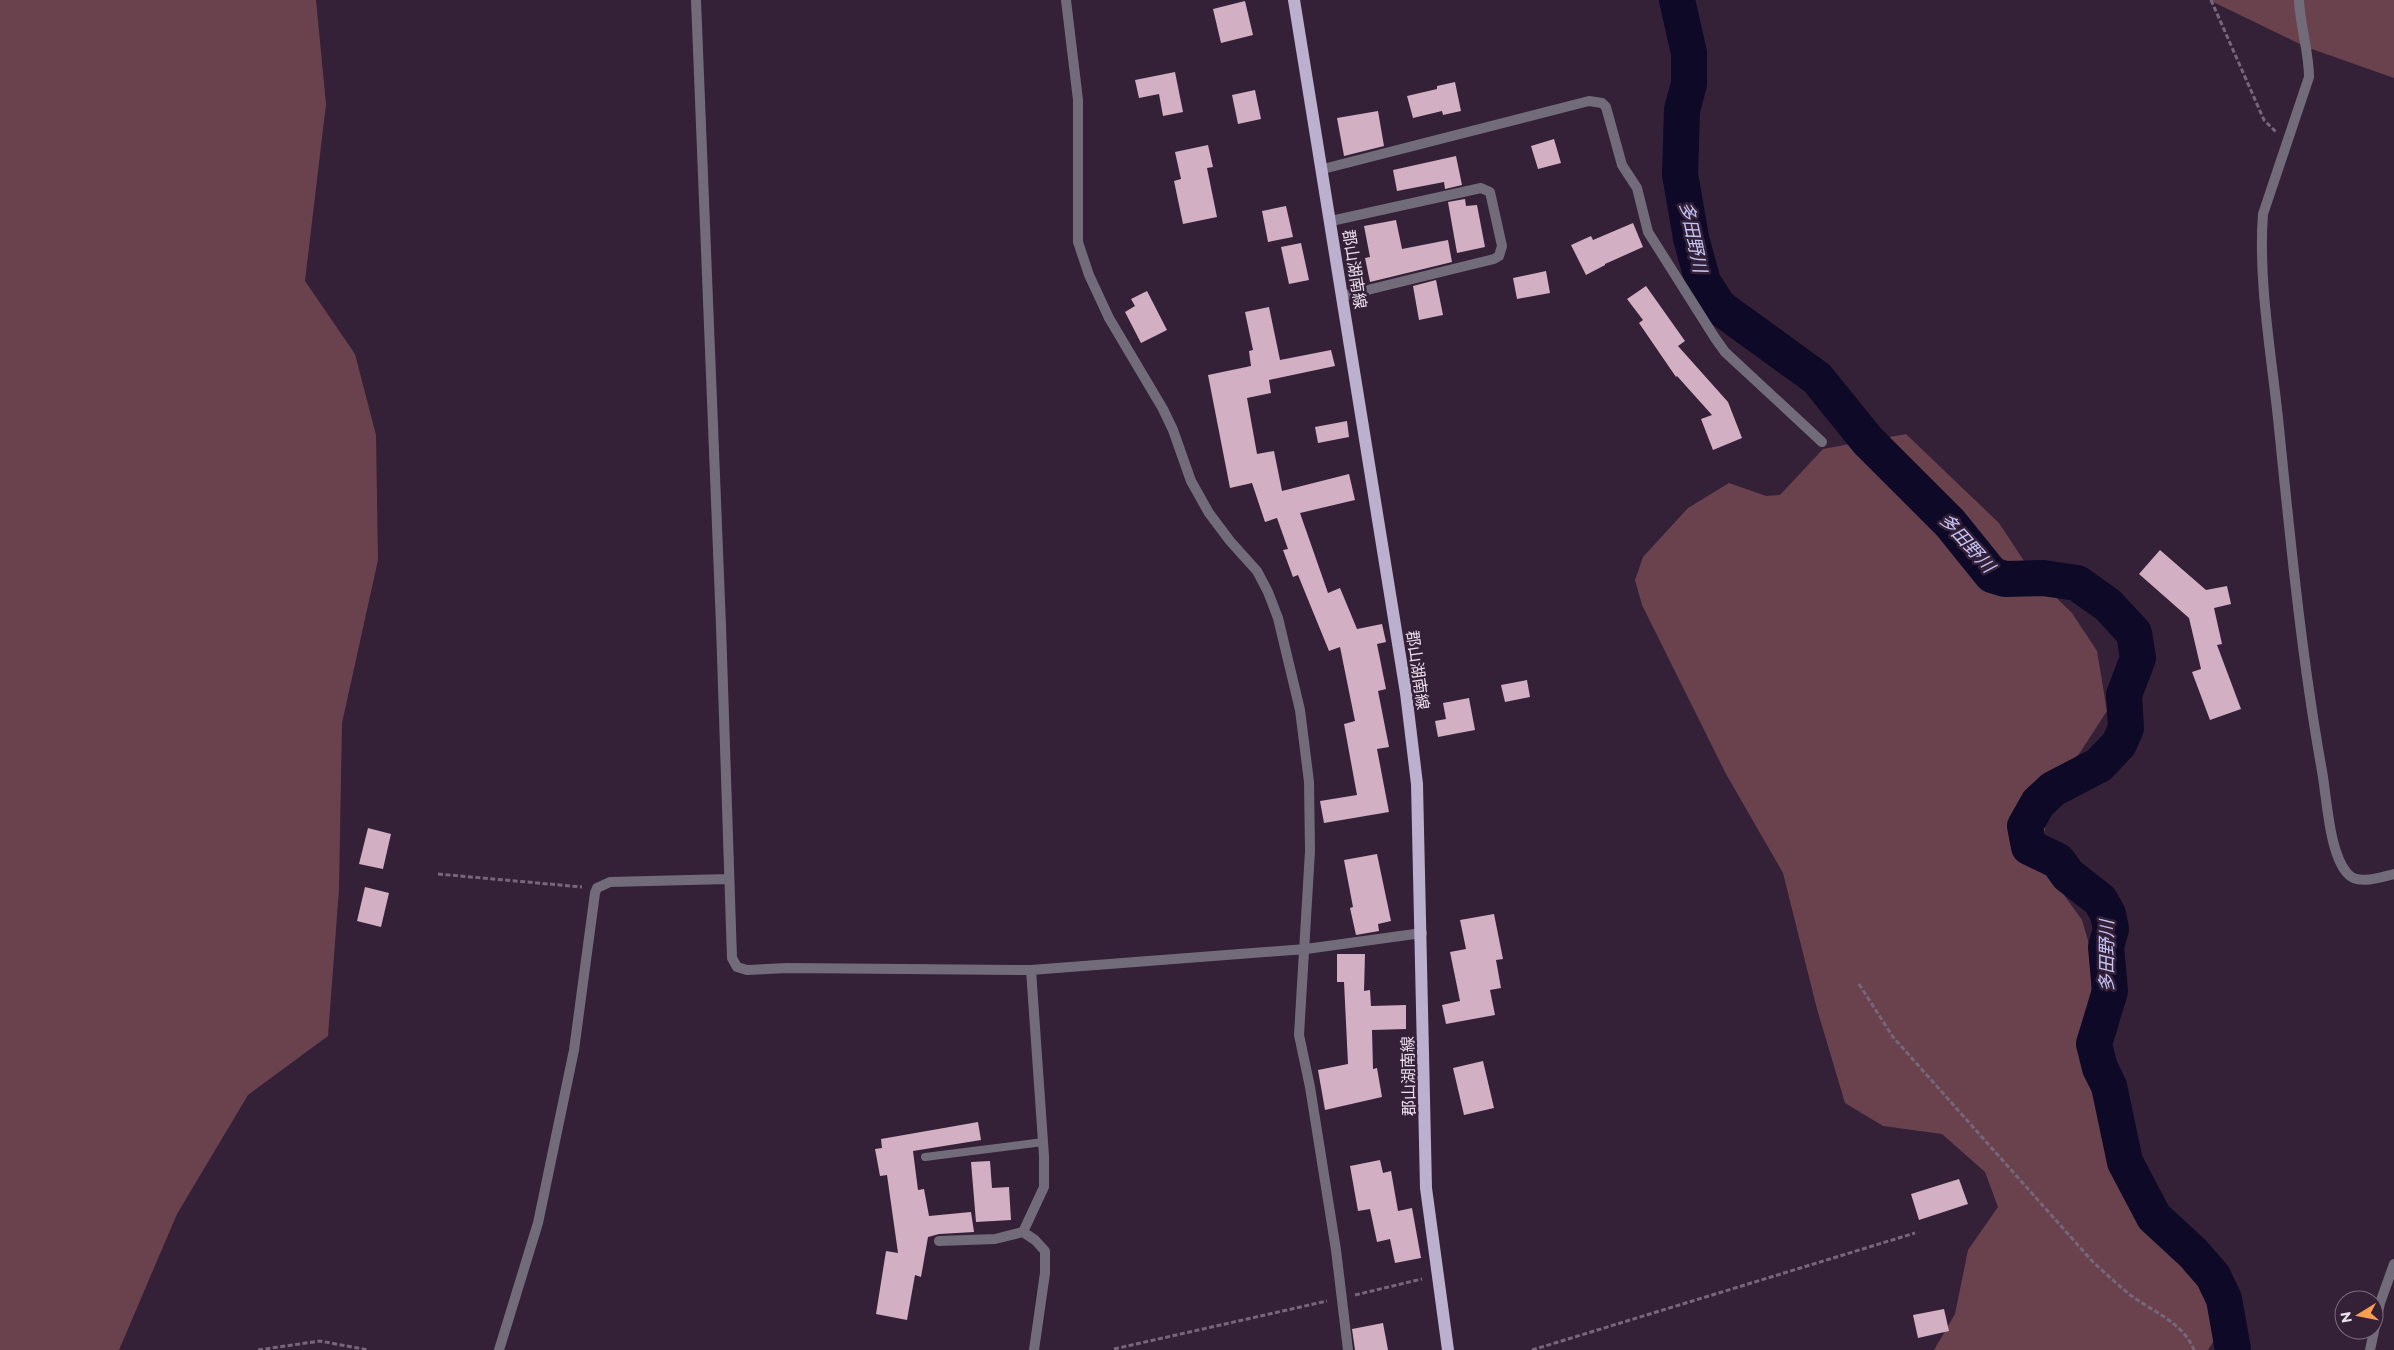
<svg xmlns="http://www.w3.org/2000/svg" width="2394" height="1350" viewBox="0 0 2394 1350" font-family="Montserrat,'Noto Sans JP',sans-serif">
<style>
.forest{fill:#69424d}
.lines{fill:none;stroke-linecap:round;stroke-linejoin:round}
.river{stroke:#0d0926;stroke-width:36}
.building{fill:#d3afc4}
.path{stroke:#77667a;stroke-width:3;stroke-dasharray:5 2.5;stroke-linecap:butt}
.service{stroke:#726c7a;stroke-width:8}
.minor{stroke:#726c7a;stroke-width:10}
.primary{stroke:#bbb0cd;stroke-width:12}
.labels{text-anchor:middle;stroke-width:5;stroke-linejoin:round;paint-order:stroke}
.street-label{font-size:16px;fill:#ecdfee;stroke:#342037}
.water-label{font-size:18px;font-style:italic;fill:#c5c6f8;stroke:#342037}
</style>
<rect width="100%" height="100%" fill="#342037"/>
<path class="forest" d="M0,0H316L326,104L305,281L355,354L376,435L378,560L342,723L339,889L328,1036L248,1095L177,1214L119,1350H0Z
M2209,0H2394V78L2306,47Z
M1906,434L1999,523L2034,576L2072,613L2097,651L2107,711L2081,751L2046,796L2044,867L2082,920L2094,961L2090,1004L2102,1128L2205,1292L2220,1331L2208,1350H1934L1955,1314L1968,1250L1998,1207L1985,1172L1942,1134L1883,1126L1845,1103L1817,1009L1783,873L1726,774L1642,605L1635,580L1643,557L1688,508L1729,483L1766,496L1780,495L1823,449Z"/>
<g class="lines">
<path class="river" d="M1677,0L1689,53V84L1682,110L1680,174L1691,238L1703,282L1719,307L1817,378L1868,441L1950,523L1992,575L2005,579L2043,578L2077,583L2108,605L2134,633L2138,658L2124,695L2126,728L2119,744L2099,765L2053,789L2038,803L2025,826L2029,847L2058,861L2068,875L2100,900L2108,914L2111,929L2106,947L2110,991L2094,1044L2100,1068L2109,1086L2125,1162L2154,1217L2193,1253L2213,1276L2224,1299L2233,1350"/>
</g>
<path class="building" d="M1245,1L1253,35L1221,43L1213,9Z
M1175,72L1183,112L1163,116L1159,94L1139,98L1135,80Z
M1455,82L1461,111L1443,115L1442,111L1413,118L1407,96L1437,89V86Z
M1255,90L1261,119L1238,124L1232,95Z
M1378,111L1384,146L1344,156L1337,118Z
M1554,139L1561,163L1538,169L1531,146Z
M1208,145L1213,167L1207,168L1217,217L1183,224L1174,181L1181,179L1175,152Z
M1456,156L1462,185L1445,189L1444,182L1397,191L1393,170Z
M1465,199L1466,206L1477,205L1485,247L1457,253L1448,202Z
M1286,206L1293,237L1268,242L1262,211Z
M1396,220L1402,249L1448,240L1452,262L1370,282L1365,258L1370,257L1364,226Z
M1633,223L1643,247L1605,264V265L1586,275L1571,245L1591,236L1593,240Z
M1301,243L1309,280L1289,284L1281,247Z
M1546,271L1550,293L1517,299L1513,278Z
M1436,280L1443,315L1419,320L1413,286Z
M1646,286L1685,341L1678,346L1728,402L1742,438L1713,450L1701,419L1712,415L1677,376L1676,377L1639,323L1643,320L1627,299Z
M1147,291L1167,330L1141,343L1125,312L1135,306L1131,299Z
M1269,307L1280,360L1331,350L1335,366L1269,380L1271,393L1247,398L1257,454L1274,451L1282,491L1349,474L1355,500L1300,513L1328,593L1340,588L1357,629L1382,624L1386,642L1377,644L1386,689L1378,691L1389,747L1377,749L1389,812L1324,823L1320,801L1357,795L1344,724L1355,721L1340,647L1329,651L1298,575L1293,577L1283,550L1288,549L1277,518L1265,522L1252,483L1230,488L1208,375L1251,366L1249,351L1253,350L1245,312Z
M1347,421L1349,437L1318,443L1315,427Z
M2160,550L2206,590L2227,586L2231,604L2214,608L2222,644L2217,645L2241,709L2210,720L2192,672L2201,669L2189,618L2139,574Z
M1527,680L1530,697L1505,702L1501,685Z
M1469,698L1475,730L1438,737L1435,721L1446,719L1443,703Z
M368,828L391,834L383,869L359,864Z
M1377,854L1391,921L1378,924L1379,931L1356,935L1350,908L1353,907L1344,860Z
M365,887L389,893L381,927L357,921Z
M1494,914L1503,959L1496,960L1501,988L1490,990L1495,1015L1446,1024L1442,1005L1460,1001L1450,952L1466,949L1460,920Z
M1337,954H1365L1364,991L1370,990L1371,1006L1406,1005V1029L1372,1030L1373,1069L1377,1068L1382,1097L1325,1110L1318,1070L1348,1064L1344,982H1337Z
M1483,1061L1494,1108L1464,1115L1453,1068Z
M978,1122L981,1140L913,1151L918,1190L924,1189L929,1216L971,1212L974,1232L939,1234L928,1237L921,1277L915,1275L907,1320L876,1314L886,1251L898,1253L887,1175L880,1176L875,1149L882,1148L881,1139Z
M1380,1160L1383,1173L1391,1171L1398,1211L1412,1208L1421,1258L1395,1263L1390,1239L1377,1242L1370,1209L1358,1211L1350,1166Z
M990,1161L992,1188L1009,1187L1011,1220L976,1222L971,1162Z
M1959,1179L1968,1204L1919,1220L1911,1194Z
M1944,1309L1949,1331L1918,1338L1913,1315Z
M1383,1323L1388,1350H1355L1352,1329Z"/>
<g class="lines">
<path class="path" d="M2211,0L2264,120L2276,132
M438,874L582,887
M1859,984L1893,1037L2093,1262C2105,1273 2117,1284 2129,1294C2151,1311 2183,1322 2194,1350
M1355,1295L1422,1279
M1114,1349L1327,1301
M258,1350L320,1341L368,1350
M1532,1350L1915,1233"/>
<path class="service" d="M925,1157L1043,1142"/>
<path class="minor" d="M696,0L721,626L732,958L737,967L747,970L787,968L1031,970L1306,949L1422,933
M1066,0L1078,100V242L1089,275L1109,318L1163,409L1173,430L1191,481L1209,513L1230,541L1257,571L1268,592L1278,618L1300,710L1309,782L1310,851L1299,1035L1310,1087L1336,1250L1348,1350
M2299,0C2300,26 2309,51 2309,77L2263,214C2258,279 2271,353 2278,418C2290,536 2301,654 2322,771C2327,799 2329,852 2347,873C2357,886 2381,877 2394,874
M1323,169L1589,101L1602,103L1606,107L1622,165L1637,188L1648,232L1715,338L1725,352L1822,442
M1331,221L1481,188L1490,192L1502,246L1499,256L1494,259L1343,296
M1023,1232L1035,1240L1045,1251V1273L1034,1350
M939,1241L995,1239L1023,1232L1044,1187V1156L1031,970
M499,1350L538,1223L574,1050L595,893L597,888L610,882L728,879
M2370,1350L2380,1303L2394,1264"/>
<path class="primary" d="M1294,0L1406,693L1417,784L1426,1188L1448,1350"/>
</g>
<g class="labels">
<g class="street-label">
<text transform="translate(1355 269) rotate(81)" y="6">郡山湖南線</text>
<text transform="translate(1418 670) rotate(82)" y="6">郡山湖南線</text>
<text transform="translate(1408 1076) rotate(-91)" y="6">郡山湖南線</text>
</g>
<g class="water-label">
<text transform="translate(1693 237) rotate(78)" y="6">多田野川</text>
<text transform="translate(1967 543) rotate(48)" y="6">多田野川</text>
<text transform="translate(2107 956) rotate(-90)" y="6">多田野川</text>
</g>
</g>
<g transform="translate(2359 1315) rotate(260)"><circle r="24" fill="#342037" stroke="#7e6c80"/>
<path d="M0-4L9 19L0 12L-9 19Z" fill="#fa9f4f"/>
<text y="-8" font-size="14" font-weight="bold" text-anchor="middle" fill="#ecdfee">N</text>
</g>
</svg>
